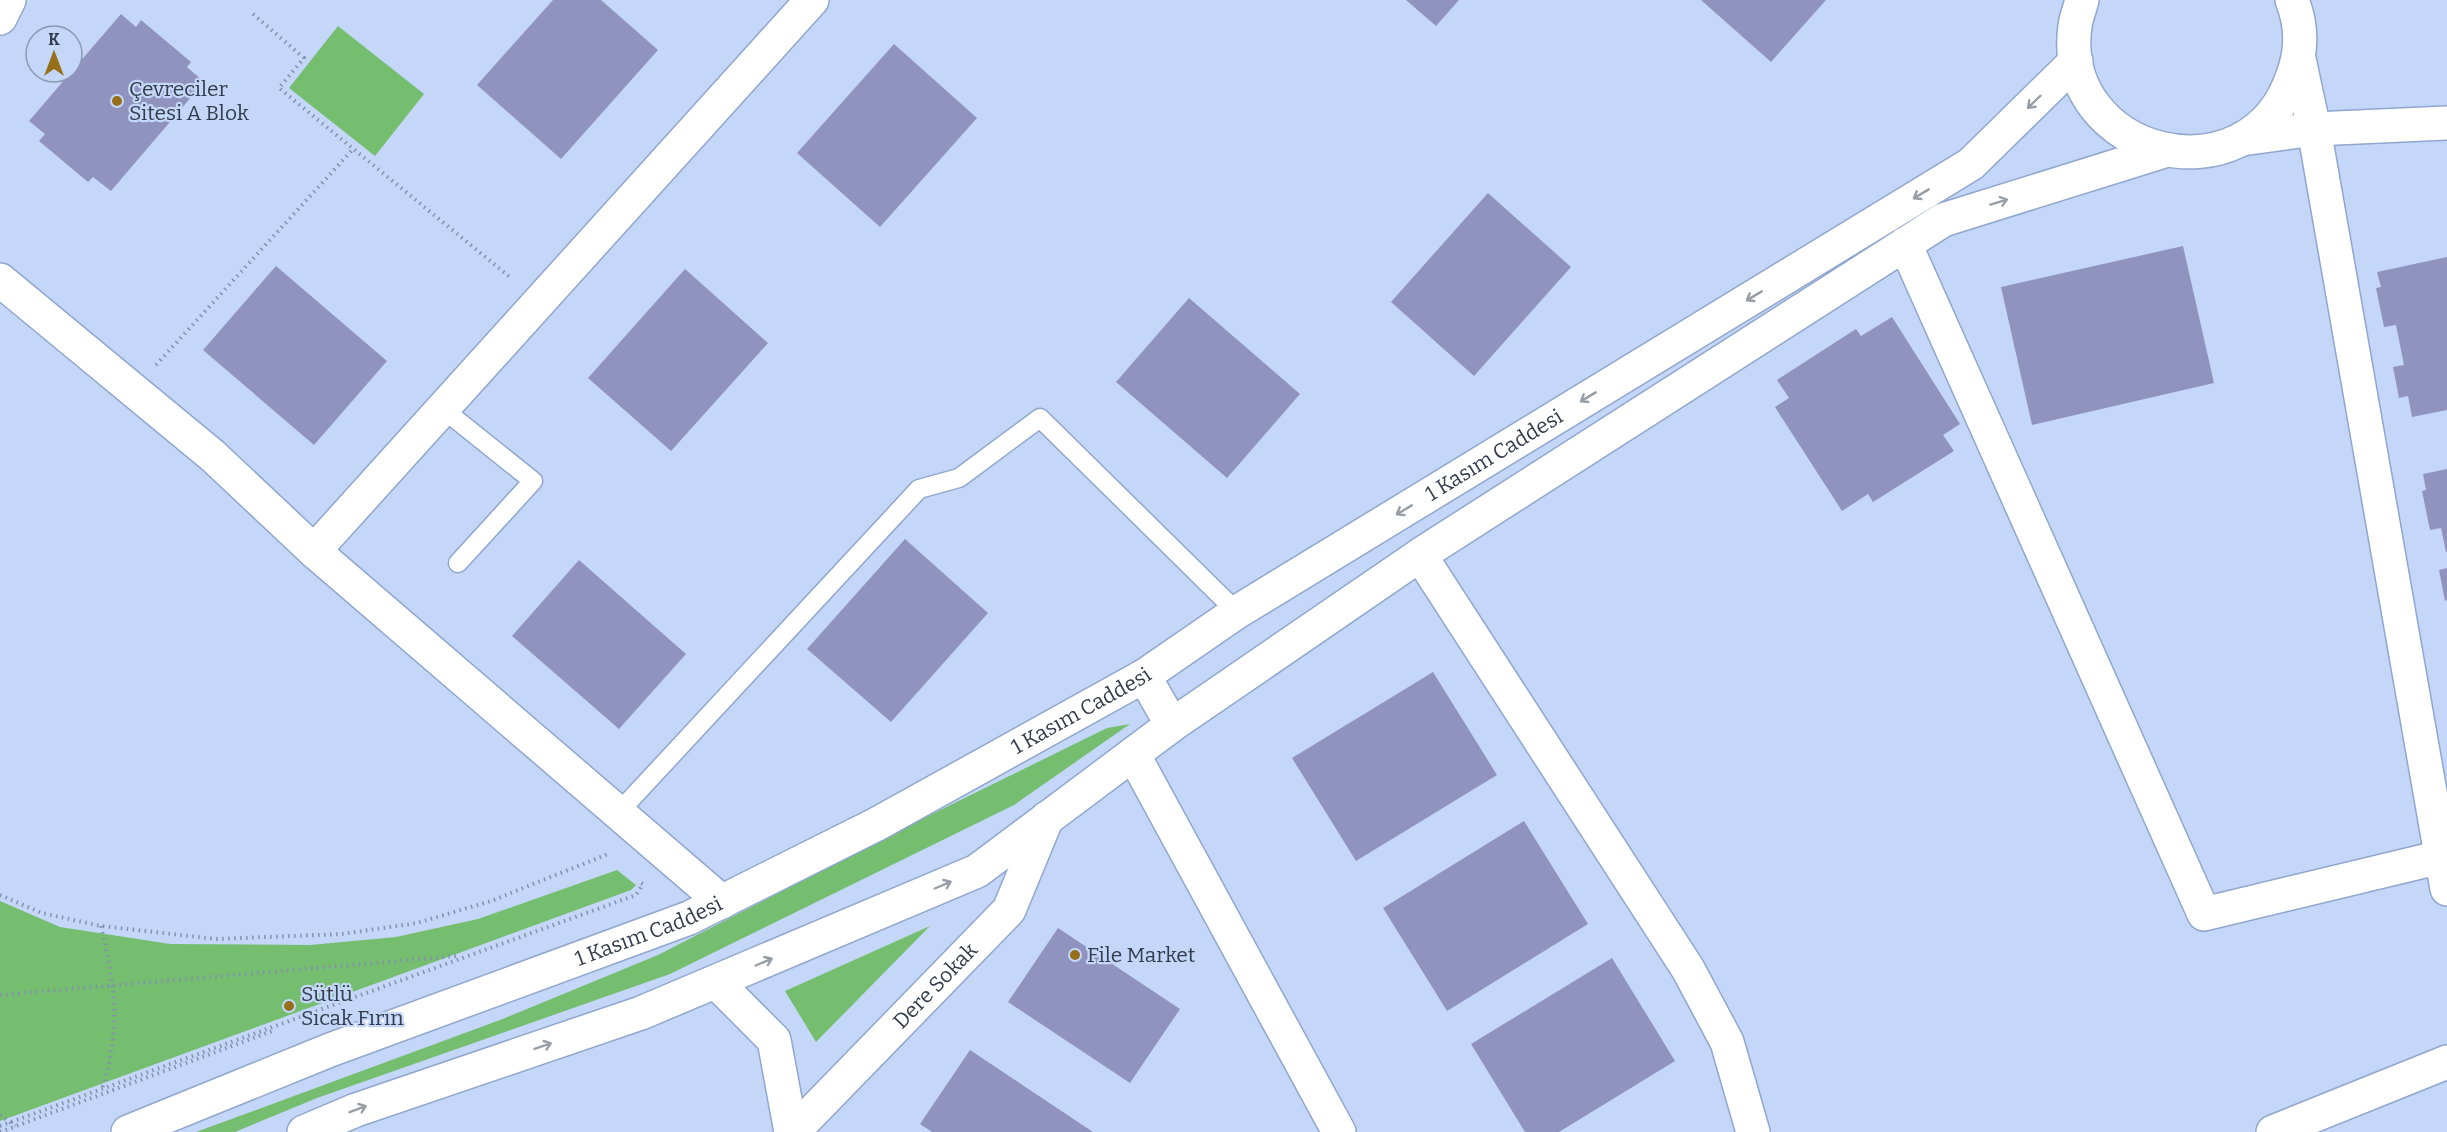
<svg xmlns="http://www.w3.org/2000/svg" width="2447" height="1132" viewBox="0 0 2447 1132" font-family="Bitter,serif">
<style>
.green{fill:#75be70}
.building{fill:#9193bf}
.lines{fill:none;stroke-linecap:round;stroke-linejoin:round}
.lane-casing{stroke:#90a6ce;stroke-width:21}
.street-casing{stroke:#90a6ce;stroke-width:36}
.secondary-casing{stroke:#90a6ce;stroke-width:36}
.primary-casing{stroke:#90a6ce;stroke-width:36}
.path{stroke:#8392ac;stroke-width:4;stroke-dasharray:1.5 4.5;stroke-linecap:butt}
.lane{stroke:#fff;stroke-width:18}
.street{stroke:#fff;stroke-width:33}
.secondary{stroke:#fff;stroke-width:33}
.primary{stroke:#fff;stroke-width:33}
.oneway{stroke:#989ea6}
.poi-dot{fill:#956f19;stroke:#c4d7f9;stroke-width:2}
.labels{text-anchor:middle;stroke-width:4.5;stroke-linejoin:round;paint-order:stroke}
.poi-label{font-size:21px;fill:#323c4c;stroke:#c4d7f9;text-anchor:start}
.street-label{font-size:21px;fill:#323c4c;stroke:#c4d7f9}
</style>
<rect width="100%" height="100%" fill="#c4d7f9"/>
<path class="green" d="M338,26L424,94L375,156L289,88Z
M1130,724L1014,805L670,974L317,1098L235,1132H196L500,1020L658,955L926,817L1107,728Z
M617,870L636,885L631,890L0,1121V901L60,927L170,944L310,945L396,937L478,919Z
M930,926L816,1042L785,991Z"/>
<path class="building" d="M553,0H601L658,50L561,159L477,85Z
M1406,0H1459L1436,26Z
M1701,0H1826L1771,62Z
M121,14L136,27L141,20L191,62L187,67L204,82L111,191L93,177L88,182L39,141L45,134L29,121Z
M894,44L977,118L880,227L797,153Z
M1488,193L1571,267L1474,376L1391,302Z
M2183,246L2214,383L2032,425L2001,287Z
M2447,257V410L2412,417L2408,396L2399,398L2393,367L2404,365L2396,325L2384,327L2376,288L2381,287L2377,272Z
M276,266L387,361L314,445L203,350Z
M685,269L768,343L671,451L588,378Z
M1189,298L1300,394L1227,478L1116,382Z
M1892,317L1960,424L1943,435L1954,451L1873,502L1868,494L1842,511L1775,407L1789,398L1777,380L1856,329L1861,336Z
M2447,469V552H2446L2441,528L2430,530L2422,491L2426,490L2423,474Z
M905,539L988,613L891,722L807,649Z
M579,560L686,654L619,729L512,636Z
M2447,568V600L2445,601L2439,570Z
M1433,672L1497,775L1356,861L1292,758Z
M1524,821L1588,924L1447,1011L1383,908Z
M1058,928L1180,1009L1130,1083L1008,1002Z
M1612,958L1675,1061L1559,1132H1525L1471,1044Z
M970,1050L1093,1132H932L920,1124Z"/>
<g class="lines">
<defs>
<path id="lane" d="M443,409L533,481L458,563
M618,813L919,489L959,478L1040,418L1237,612"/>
<g id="street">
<path d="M2314,129L2447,889"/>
<path d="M1905,244L2204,914L2441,857"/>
<path d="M0,280L213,456L314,551L722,902"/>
<path d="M314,551L812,0"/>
<path d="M1420,555L1688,969L1727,1042L1753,1132"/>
<path d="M1133,754L1339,1132"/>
<path d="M716,982L774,1040L791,1132"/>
<path id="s1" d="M793,1132L1009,910L1047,818"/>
<path d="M2273,1132L2447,1062"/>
</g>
<path id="secondary" d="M0,18L9,0
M2314,129L2447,123
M2242,139L2314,129L2299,59
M1144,676L1172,725"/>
<g id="primary">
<path d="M2082,0C2080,8 2076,18 2075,26C2057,156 2250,206 2293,75C2302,51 2302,25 2292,0"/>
<path id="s2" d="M128,1132L330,1050L689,918L877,824L1144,676L1237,612L1971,164L2076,61"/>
<path d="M304,1132L356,1110L641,1013L977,871L1172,725L1420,555L1943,220L2164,151"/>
</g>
</defs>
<use href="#lane" class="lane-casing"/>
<use href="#street" class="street-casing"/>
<use href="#secondary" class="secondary-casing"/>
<use href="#primary" class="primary-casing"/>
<path class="path" d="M253,14L304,58L279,88L511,278
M156,365L354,148
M0,895L42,913L101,926L216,939L342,934L417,923L491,901L608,854
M101,926C115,991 122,1024 102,1089
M0,995L457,956
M0,1115L15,1126
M0,1126L636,895L643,884L641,883
M0,1132L275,1030"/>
<use href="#lane" class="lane"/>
<use href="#street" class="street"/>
<use href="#secondary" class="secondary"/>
<use href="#primary" class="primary"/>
</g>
<defs><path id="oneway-shaft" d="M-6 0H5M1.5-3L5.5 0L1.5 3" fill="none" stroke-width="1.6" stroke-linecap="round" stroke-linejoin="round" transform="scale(1.5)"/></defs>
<g class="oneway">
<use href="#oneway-shaft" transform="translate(2034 102) rotate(136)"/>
<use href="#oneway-shaft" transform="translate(1921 194) rotate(149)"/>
<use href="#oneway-shaft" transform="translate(1999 202) rotate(-17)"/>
<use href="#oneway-shaft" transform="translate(1754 296) rotate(149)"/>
<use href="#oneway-shaft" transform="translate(1588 397) rotate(149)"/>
<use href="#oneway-shaft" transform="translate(1404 510) rotate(149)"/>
<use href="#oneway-shaft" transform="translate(943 885) rotate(-23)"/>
<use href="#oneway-shaft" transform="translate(764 962) rotate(-23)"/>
<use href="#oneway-shaft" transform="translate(543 1046) rotate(-19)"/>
<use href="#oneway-shaft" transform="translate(358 1109) rotate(-21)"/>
</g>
<g class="poi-dot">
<circle cx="117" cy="101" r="6"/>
<circle cx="1075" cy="955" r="6"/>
<circle cx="289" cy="1006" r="6"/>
</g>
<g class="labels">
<g class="poi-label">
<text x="129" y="96">Çevreciler<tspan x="129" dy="24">Sitesi A Blok</tspan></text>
<text x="1087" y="962">File Market</text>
<text x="301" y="1001">Sütlü<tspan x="301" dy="24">Sıcak Fırın</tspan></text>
</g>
<g class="street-label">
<text dy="7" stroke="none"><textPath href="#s2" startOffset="1530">1 Kasım Caddesi</textPath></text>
<text dy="7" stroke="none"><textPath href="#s2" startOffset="1044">1 Kasım Caddesi</textPath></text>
<text dy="7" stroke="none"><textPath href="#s2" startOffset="558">1 Kasım Caddesi</textPath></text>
<text dy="7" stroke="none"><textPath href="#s1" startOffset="204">Dere Sokak</textPath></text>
</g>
</g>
<g transform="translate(54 54)"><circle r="28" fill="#c4d7f9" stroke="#8a99b4" stroke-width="1.5"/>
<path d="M0-4.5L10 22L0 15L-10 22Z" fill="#956f19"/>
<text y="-9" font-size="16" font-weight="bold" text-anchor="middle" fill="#323c4c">K</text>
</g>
</svg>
